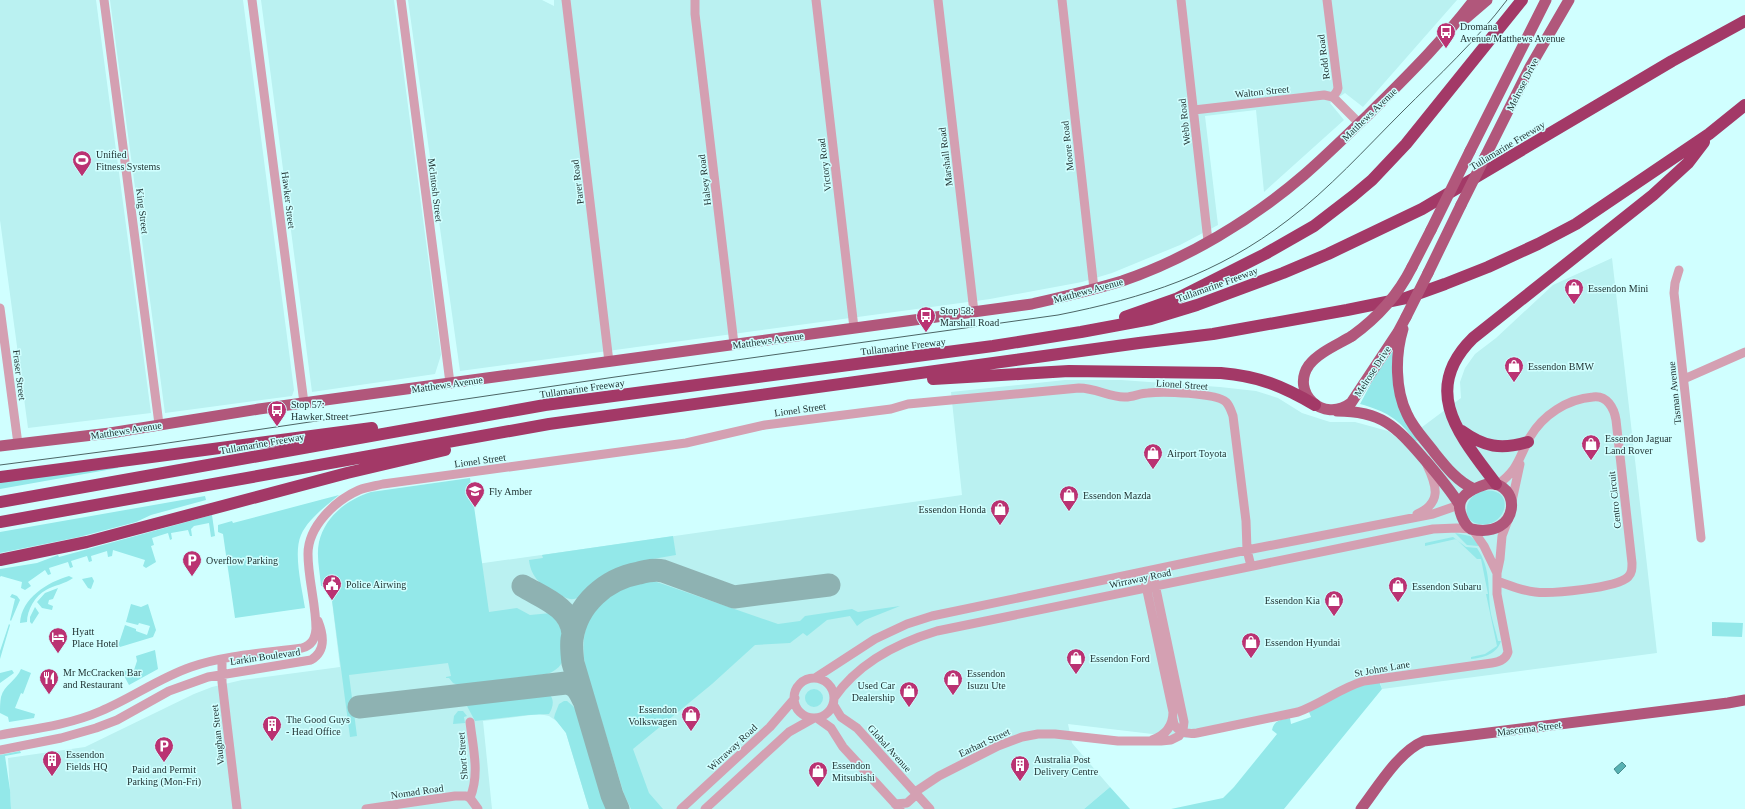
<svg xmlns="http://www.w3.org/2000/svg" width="1745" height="809" viewBox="0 0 1745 809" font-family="Georgia,serif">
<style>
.built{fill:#baf1f1}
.green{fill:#93e8e9}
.water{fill:#57b2b3;stroke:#468b8c}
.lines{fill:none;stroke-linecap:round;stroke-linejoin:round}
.taxiway{stroke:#8eb2b2;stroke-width:23}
.minor{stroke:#d4a0b2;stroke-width:9}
.major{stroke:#b1577b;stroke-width:11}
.highway{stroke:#a33967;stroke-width:12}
.tram{stroke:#4c6666;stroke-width:1}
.major-bridge{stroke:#b1577b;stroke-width:11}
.labels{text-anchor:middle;stroke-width:3;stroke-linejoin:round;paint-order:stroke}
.poi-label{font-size:10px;fill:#1e3030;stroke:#d0ffff;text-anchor:start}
.street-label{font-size:10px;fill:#1e3030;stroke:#d0ffff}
</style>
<rect width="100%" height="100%" fill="#d0ffff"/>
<path class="built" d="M0,0H96L151,413L28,428L0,220Z
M110,0H243L294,390L292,396L165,413Z
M261,0H394L441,355L435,374L312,392Z
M408,0H542L554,6V0H1457L1363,107L1345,93L1330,103L1344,120L1264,192L1256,110L1205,116L1218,225L1180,245L1112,273L1082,282L990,299L460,371Z
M1612,258L1657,653L1382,689L1380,682L1278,720L1186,738L1068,724L1072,743L1110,787L1084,809H589L566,733L558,722L549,716L539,714L483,721L492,809H11L8,758L85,747L194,694L212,687L242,680L340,667L330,585L962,495L951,392L1065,380H1121L1220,387L1256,391L1278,398L1302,413L1330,422H1355L1388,431L1402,442L1461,398L1460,382L1465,368L1475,354L1496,338L1553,285Z"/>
<path class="green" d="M1393,351V378L1420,440L1415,441C1399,419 1386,411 1360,404L1375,376Z
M118,467V468L0,489V482Z
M470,478L489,612L517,608L530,615L551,613C565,630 576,665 547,674L458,685L453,683L449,678H446V677L451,676L448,663L349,675L357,736L350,737L330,585L321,586C320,572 316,556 319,542C325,517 346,500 371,492Z
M1482,491C1517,485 1508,529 1479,524C1473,523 1469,520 1467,515C1465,502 1471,496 1482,491Z
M339,495C326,506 308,519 301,535C293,553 302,588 305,608L235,618L223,534L218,532V525L232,521L233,523Z
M205,496L206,500L151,515L136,522L79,537L0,553V532Z
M212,515L215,536L211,537L209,523L194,526L191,529L192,536H190L188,530L171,533L172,539L170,540L168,533L152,538L154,545L151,546L156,562L146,568L143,566L145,560L113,550L112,556L108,557L107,551L91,556L92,561L89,562L87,556L71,561L73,567L70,568L68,562L49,568L51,574L48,575L45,570L28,582L31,586L25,590L21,588L22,582L1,576L0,577V569L37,563L58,555L59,557Z
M1455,533L1470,536L1479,544L1478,546L1467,545Z
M673,536L676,555C653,559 628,562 608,573C596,579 585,597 574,599C568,600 562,596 557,593C542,586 531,578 529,560L543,558L542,555Z
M1453,537L1466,547L1477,548C1492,571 1487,588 1491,614C1493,623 1496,632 1498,641H1501C1497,654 1483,658 1471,659V657L1485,654L1497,646L1486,594H1488L1481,559H1477L1456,539L1425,546V543Z
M69,576L73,578C65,584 55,585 46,590C35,596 27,610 27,622L20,623C21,598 48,582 69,576Z
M92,577L94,581L91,589L88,588L82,579Z
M651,580L778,624L800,621L805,616L852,609L858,612L900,606L865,620L857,626L850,616L827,620L807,636L803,633L790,643L755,645L712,684L633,749L649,793L663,809H631L624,794L586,670C575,618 601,588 651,580Z
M58,588L53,599L49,600L48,604L53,606L52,610L42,608L37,602L45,593Z
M12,594L17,596L20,600L11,621L10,620L15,599L10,597Z
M131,604L141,607L148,604L156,630L153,637L120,647L118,646L125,625L136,629V631L147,635L150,626L139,623L138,625L126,622Z
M35,607L39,613L32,624L30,622V617Z
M1712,622L1743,623L1742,637L1712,636Z
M9,624L10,625L0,659V651Z
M155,650L158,669L129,685L123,674V670L133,673L137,661L136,656Z
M21,669L31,673L23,694L21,693L15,708L35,714L34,718L9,722L8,717L0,713C0,708 0,702 1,697C4,685 17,680 21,669Z
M12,670L14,673L0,683V673Z
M1379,681L1382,689L1284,809H1171L1223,798L1234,787L1277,734L1272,730C1274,720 1281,720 1290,718L1291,724L1311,717L1309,712L1352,688Z
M805 698a9 9 0 1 1 18 0a9 9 0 1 1-18 0Z
M549,694C555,699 553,708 549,714L528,715L475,721L467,706L468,703Z
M564,701H567L573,706L583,720L610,809H589L566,733L554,718L555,714L559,704Z
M458,711H463L467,716L464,717L465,723L453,724L454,716Z
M20,751L21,753L5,756L10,790L11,809H0V755Z
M1110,787L1130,809H1084Z"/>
<path class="water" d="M1622,762L1626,766L1618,774L1614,769Z"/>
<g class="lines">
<path class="taxiway" d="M523,586C543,598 571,607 573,634
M359,707L566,683C576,684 579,691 583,699
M618,809L612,795L573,663C572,655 571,647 572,639C577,604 606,579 639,573C647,571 655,569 663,571L734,597L829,585"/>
<path class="minor" d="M104,0L159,424
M252,0L304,403
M401,0L450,383
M566,0L609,362
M695,0V14L734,344
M816,0L854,328
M938,0L974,312
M1062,0L1094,289
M1181,0L1208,241
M1327,0L1338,88L1337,91L1333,97
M1333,97L1359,123
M1194,110L1324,95L1333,97
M1679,270L1675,283L1674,293L1701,538
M0,308L18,444
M1684,379L1745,352
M1512,501L1520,464
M1417,514C1442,503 1437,486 1427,465
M1473,530L1484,546L1497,573
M1143,572L1173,712C1173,726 1166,735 1152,740
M1497,581C1509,585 1522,591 1535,592C1551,594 1617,588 1628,577C1632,573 1632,569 1632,563L1616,420C1614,408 1607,395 1593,397C1567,399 1543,415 1530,437C1518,459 1519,469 1497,485
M222,659V682L237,809
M815,678L875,639L907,624L932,616L1247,550L1433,514L1459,505
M794 698a20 20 0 1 1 40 0a20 20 0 1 1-40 0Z
M834,698C859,662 897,643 937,631L1433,529L1457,528L1471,529
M833,704L841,717L857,728L930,809
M817,718L831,728L843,747L900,809
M1173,719C1174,731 1186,735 1197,733L1298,712C1321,704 1340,688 1364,681L1492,663C1499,662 1506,659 1508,652L1497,594V573L1500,559L1502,536L1508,520
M470,722C473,748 480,774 470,798L478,809
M0,735C34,729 69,725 101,711C132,698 159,678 191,667C226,655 265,653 302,648C312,645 315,639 316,629C316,604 308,579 308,554C308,526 336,500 359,490C367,487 375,486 383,484L686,443L765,425L891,409L908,404L1079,388C1096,388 1109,397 1124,397C1131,398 1140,393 1148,393C1163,391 1216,393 1226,402C1230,406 1231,411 1233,416L1246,521L1247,550L1251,566
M0,750L61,738L96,728L117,720L169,691L208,677L311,660C326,651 324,636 318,621
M915,792L939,776L998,746L1022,737L1038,734H1055L1118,741H1161L1171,740L1179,736L1183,730L1184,722L1152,570
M895,804L907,803L917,794
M366,809L455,796H466L470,798
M681,809L770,727L795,698
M705,809L789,732L814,718"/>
<path class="major" d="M1466,18L1487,0
M1470,151L1546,0
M1485,157L1530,67L1569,0
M1412,267L1431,230
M1428,273L1461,205
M1403,329C1395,355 1395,390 1407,414C1413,428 1425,440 1434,452C1446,467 1457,481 1474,489
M1352,336C1339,344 1319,352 1309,365C1290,392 1323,424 1351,403L1398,332L1406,317
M1337,411C1383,411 1396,427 1425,460C1437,474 1449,488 1459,504
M0,446L110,433L259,409L1032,304C1062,297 1093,290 1122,281C1187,259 1253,219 1304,175C1326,156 1347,135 1368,115C1405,78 1442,42 1474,0
M1487,484C1522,480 1522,540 1471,529C1466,526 1464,522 1462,517C1453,497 1471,489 1487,484Z
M1361,809C1378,787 1398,752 1424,741L1728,703L1745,700"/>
<path class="highway" d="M1125,317L1176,299L1265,254L1314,226L1353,196L1372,180L1406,144L1522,0
M933,379L1069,371L1221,373C1258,376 1283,386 1315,405
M1462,431C1484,447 1501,450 1528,442
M0,477L372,428
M1496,484C1461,437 1419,391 1473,338L1653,195L1688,163L1704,142
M0,502L545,405L993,346L1081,332L1151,319L1197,305L1283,273L1328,254L1422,209L1672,61L1745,21
M0,522L549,424L1139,343L1213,334L1347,310L1406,298L1445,284L1488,267L1538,244L1576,224L1709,134L1745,105
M0,560L87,542L347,473L445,450"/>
<path class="tram" d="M0,465L154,445L615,377L1058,315C1144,298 1218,274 1288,220C1329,189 1365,149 1402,112C1438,76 1476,41 1507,0"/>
<path class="major-bridge" d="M1461,205L1485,157
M1431,230L1470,151
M1406,317L1428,273
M1352,336C1377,318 1398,295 1412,267"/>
</g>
<defs>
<symbol id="bus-pin" viewBox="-11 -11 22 30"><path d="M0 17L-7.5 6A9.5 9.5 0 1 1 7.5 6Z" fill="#ba3272" stroke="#d0ffff"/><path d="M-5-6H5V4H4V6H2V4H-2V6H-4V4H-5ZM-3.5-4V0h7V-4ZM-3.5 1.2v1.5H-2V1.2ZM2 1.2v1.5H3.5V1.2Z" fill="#fff"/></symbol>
<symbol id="stadium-pin" viewBox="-11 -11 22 30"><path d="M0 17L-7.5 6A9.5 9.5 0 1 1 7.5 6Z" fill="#ba3272" stroke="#d0ffff"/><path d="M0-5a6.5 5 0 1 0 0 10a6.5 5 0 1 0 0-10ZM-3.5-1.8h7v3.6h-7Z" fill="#fff"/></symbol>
<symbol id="shop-pin" viewBox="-11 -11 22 30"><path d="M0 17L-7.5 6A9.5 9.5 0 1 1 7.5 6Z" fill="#ba3272" stroke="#d0ffff"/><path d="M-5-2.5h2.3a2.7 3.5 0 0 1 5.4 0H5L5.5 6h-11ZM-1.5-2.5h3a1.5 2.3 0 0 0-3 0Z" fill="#fff"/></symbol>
<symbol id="university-pin" viewBox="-11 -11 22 30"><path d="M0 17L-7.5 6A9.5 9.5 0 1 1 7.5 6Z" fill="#ba3272" stroke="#d0ffff"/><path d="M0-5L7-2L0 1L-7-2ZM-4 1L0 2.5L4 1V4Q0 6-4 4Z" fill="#fff"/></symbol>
<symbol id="parking-pin" viewBox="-11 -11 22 30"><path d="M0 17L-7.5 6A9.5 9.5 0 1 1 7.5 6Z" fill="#ba3272" stroke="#d0ffff"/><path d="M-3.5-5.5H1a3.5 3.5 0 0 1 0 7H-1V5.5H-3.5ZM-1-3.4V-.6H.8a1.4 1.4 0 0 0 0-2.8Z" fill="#fff"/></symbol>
<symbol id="civic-pin" viewBox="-11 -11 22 30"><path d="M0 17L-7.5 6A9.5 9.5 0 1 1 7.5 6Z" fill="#ba3272" stroke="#d0ffff"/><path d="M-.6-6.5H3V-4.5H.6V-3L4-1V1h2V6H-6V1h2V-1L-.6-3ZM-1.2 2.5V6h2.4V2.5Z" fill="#fff"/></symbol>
<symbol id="hotel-pin" viewBox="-11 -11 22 30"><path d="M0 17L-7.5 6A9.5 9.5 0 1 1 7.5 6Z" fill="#ba3272" stroke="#d0ffff"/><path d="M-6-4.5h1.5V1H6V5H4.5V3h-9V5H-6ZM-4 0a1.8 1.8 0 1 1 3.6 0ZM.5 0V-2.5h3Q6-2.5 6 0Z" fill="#fff"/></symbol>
<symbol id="restaurant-pin" viewBox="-11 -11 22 30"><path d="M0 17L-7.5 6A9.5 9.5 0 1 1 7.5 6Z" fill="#ba3272" stroke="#d0ffff"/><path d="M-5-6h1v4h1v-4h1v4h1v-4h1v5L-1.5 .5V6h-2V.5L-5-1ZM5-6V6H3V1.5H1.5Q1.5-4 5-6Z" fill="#fff"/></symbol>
<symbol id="building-pin" viewBox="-11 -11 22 30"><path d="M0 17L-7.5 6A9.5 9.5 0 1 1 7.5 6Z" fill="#ba3272" stroke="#d0ffff"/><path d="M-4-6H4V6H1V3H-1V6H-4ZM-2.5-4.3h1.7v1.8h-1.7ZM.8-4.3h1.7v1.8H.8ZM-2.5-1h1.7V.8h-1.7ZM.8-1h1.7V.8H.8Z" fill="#fff"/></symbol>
</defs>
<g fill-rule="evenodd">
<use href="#bus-pin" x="1435" y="21" width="22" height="30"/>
<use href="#stadium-pin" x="71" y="149" width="22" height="30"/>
<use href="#shop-pin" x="1563" y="277" width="22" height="30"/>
<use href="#bus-pin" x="915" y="305" width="22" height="30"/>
<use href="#shop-pin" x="1503" y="355" width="22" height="30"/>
<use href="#bus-pin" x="266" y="399" width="22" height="30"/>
<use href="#shop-pin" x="1580" y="433" width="22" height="30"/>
<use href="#shop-pin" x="1142" y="442" width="22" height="30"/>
<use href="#university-pin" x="464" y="480" width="22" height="30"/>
<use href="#shop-pin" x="1058" y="484" width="22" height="30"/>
<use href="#shop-pin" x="989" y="498" width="22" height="30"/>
<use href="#parking-pin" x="181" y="549" width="22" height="30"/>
<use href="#civic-pin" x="321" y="573" width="22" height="30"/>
<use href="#shop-pin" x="1387" y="575" width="22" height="30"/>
<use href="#shop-pin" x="1323" y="589" width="22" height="30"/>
<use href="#hotel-pin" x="47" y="626" width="22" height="30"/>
<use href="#shop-pin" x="1240" y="631" width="22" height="30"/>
<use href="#shop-pin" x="1065" y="647" width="22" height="30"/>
<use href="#restaurant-pin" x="38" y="667" width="22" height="30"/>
<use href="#shop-pin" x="942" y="668" width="22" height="30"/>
<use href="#shop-pin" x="898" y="680" width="22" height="30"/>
<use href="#shop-pin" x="680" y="704" width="22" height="30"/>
<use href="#building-pin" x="261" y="714" width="22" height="30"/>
<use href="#parking-pin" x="153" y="735" width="22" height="30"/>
<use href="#building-pin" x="41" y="749" width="22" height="30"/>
<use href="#building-pin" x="1009" y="754" width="22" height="30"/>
<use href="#shop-pin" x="807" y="760" width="22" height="30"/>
</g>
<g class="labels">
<g class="poi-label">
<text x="1460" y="30">Dromana<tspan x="1460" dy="12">Avenue/Matthews Avenue</tspan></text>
<text x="96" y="158">Unified<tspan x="96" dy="12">Fitness Systems</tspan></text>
<text x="1588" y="292">Essendon Mini</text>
<text x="940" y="314">Stop 58:<tspan x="940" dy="12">Marshall Road</tspan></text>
<text x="1528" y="370">Essendon BMW</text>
<text x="291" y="408">Stop 57:<tspan x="291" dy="12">Hawker Street</tspan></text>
<text x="1605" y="442">Essendon Jaguar<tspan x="1605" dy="12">Land Rover</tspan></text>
<text x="1167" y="457">Airport Toyota</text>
<text x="489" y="495">Fly Amber</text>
<text x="1083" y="499">Essendon Mazda</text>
<text x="986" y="513" text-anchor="end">Essendon Honda</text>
<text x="206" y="564">Overflow Parking</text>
<text x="346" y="588">Police Airwing</text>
<text x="1412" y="590">Essendon Subaru</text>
<text x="1320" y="604" text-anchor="end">Essendon Kia</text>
<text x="72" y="635">Hyatt<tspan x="72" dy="12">Place Hotel</tspan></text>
<text x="1265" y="646">Essendon Hyundai</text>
<text x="1090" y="662">Essendon Ford</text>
<text x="63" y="676">Mr McCracken Bar<tspan x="63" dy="12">and Restaurant</tspan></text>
<text x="967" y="677">Essendon<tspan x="967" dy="12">Isuzu Ute</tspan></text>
<text x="895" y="689" text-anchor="end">Used Car<tspan x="895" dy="12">Dealership</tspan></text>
<text x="677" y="713" text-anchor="end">Essendon<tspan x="677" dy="12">Volkswagen</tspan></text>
<text x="286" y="723">The Good Guys<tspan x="286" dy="12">- Head Office</tspan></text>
<text x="66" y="758">Essendon<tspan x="66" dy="12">Fields HQ</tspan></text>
<text x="1034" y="763">Australia Post<tspan x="1034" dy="12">Delivery Centre</tspan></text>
<text x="832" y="769">Essendon<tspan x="832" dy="12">Mitsubishi</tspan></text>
<text x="164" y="773" text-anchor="middle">Paid and Permit<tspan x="164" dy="12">Parking (Mon-Fri)</tspan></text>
</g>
<g class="street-label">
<text transform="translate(1323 57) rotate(-97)" y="4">Rodd Road</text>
<text transform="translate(1522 84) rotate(-63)" y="4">Melrose Drive</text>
<text transform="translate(1262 91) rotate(-6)" y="4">Walton Street</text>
<text transform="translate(1369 114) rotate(-44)" y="4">Matthews Avenue</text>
<text transform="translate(1184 122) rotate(-96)" y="4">Webb Road</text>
<text transform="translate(1507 145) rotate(-31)" y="4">Tullamarine Freeway</text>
<text transform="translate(1067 146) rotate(-96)" y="4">Moore Road</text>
<text transform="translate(945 157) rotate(-97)" y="4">Marshall Road</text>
<text transform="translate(824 165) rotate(-97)" y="4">Victory Road</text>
<text transform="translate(704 180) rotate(-97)" y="4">Halsey Road</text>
<text transform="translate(577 182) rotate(-97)" y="4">Parer Road</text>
<text transform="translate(436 190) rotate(83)" y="4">McIntosh Street</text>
<text transform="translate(289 200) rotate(83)" y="4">Hawker Street</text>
<text transform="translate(143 211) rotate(83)" y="4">King Street</text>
<text transform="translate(1217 284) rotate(-20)" y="4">Tullamarine Freeway</text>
<text transform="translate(1088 290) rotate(-15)" y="4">Matthews Avenue</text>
<text transform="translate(768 340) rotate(-8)" y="4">Matthews Avenue</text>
<text transform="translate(903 346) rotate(-7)" y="4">Tullamarine Freeway</text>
<text transform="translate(1372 371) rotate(-57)" y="4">Melrose Drive</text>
<text transform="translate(20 375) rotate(83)" y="4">Fraser Street</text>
<text transform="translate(447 384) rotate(-8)" y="4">Matthews Avenue</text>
<text transform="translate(1182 384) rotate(4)" y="4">Lionel Street</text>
<text transform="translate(582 388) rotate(-8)" y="4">Tullamarine Freeway</text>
<text transform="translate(1674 393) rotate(-96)" y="4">Tasman Avenue</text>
<text transform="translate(800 409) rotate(-8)" y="4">Lionel Street</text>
<text transform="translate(126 430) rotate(-9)" y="4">Matthews Avenue</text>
<text transform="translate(262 443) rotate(-10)" y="4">Tullamarine Freeway</text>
<text transform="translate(480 460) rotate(-8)" y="4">Lionel Street</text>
<text transform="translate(1614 500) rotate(-96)" y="4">Centro Circuit</text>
<text transform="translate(1140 578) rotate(-12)" y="4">Wirraway Road</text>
<text transform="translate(265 656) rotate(-8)" y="4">Larkin Boulevard</text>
<text transform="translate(1382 668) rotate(-10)" y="4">St Johns Lane</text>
<text transform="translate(1529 728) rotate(-7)" y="4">Mascoma Street</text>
<text transform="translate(217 735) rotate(-96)" y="4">Vaughan Street</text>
<text transform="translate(984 742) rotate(-25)" y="4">Earhart Street</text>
<text transform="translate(732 747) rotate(-43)" y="4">Wirraway Road</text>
<text transform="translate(890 748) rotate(48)" y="4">Global Avenue</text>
<text transform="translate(462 756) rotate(-94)" y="4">Short Street</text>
<text transform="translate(417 791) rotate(-8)" y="4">Nomad Road</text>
</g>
</g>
</svg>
